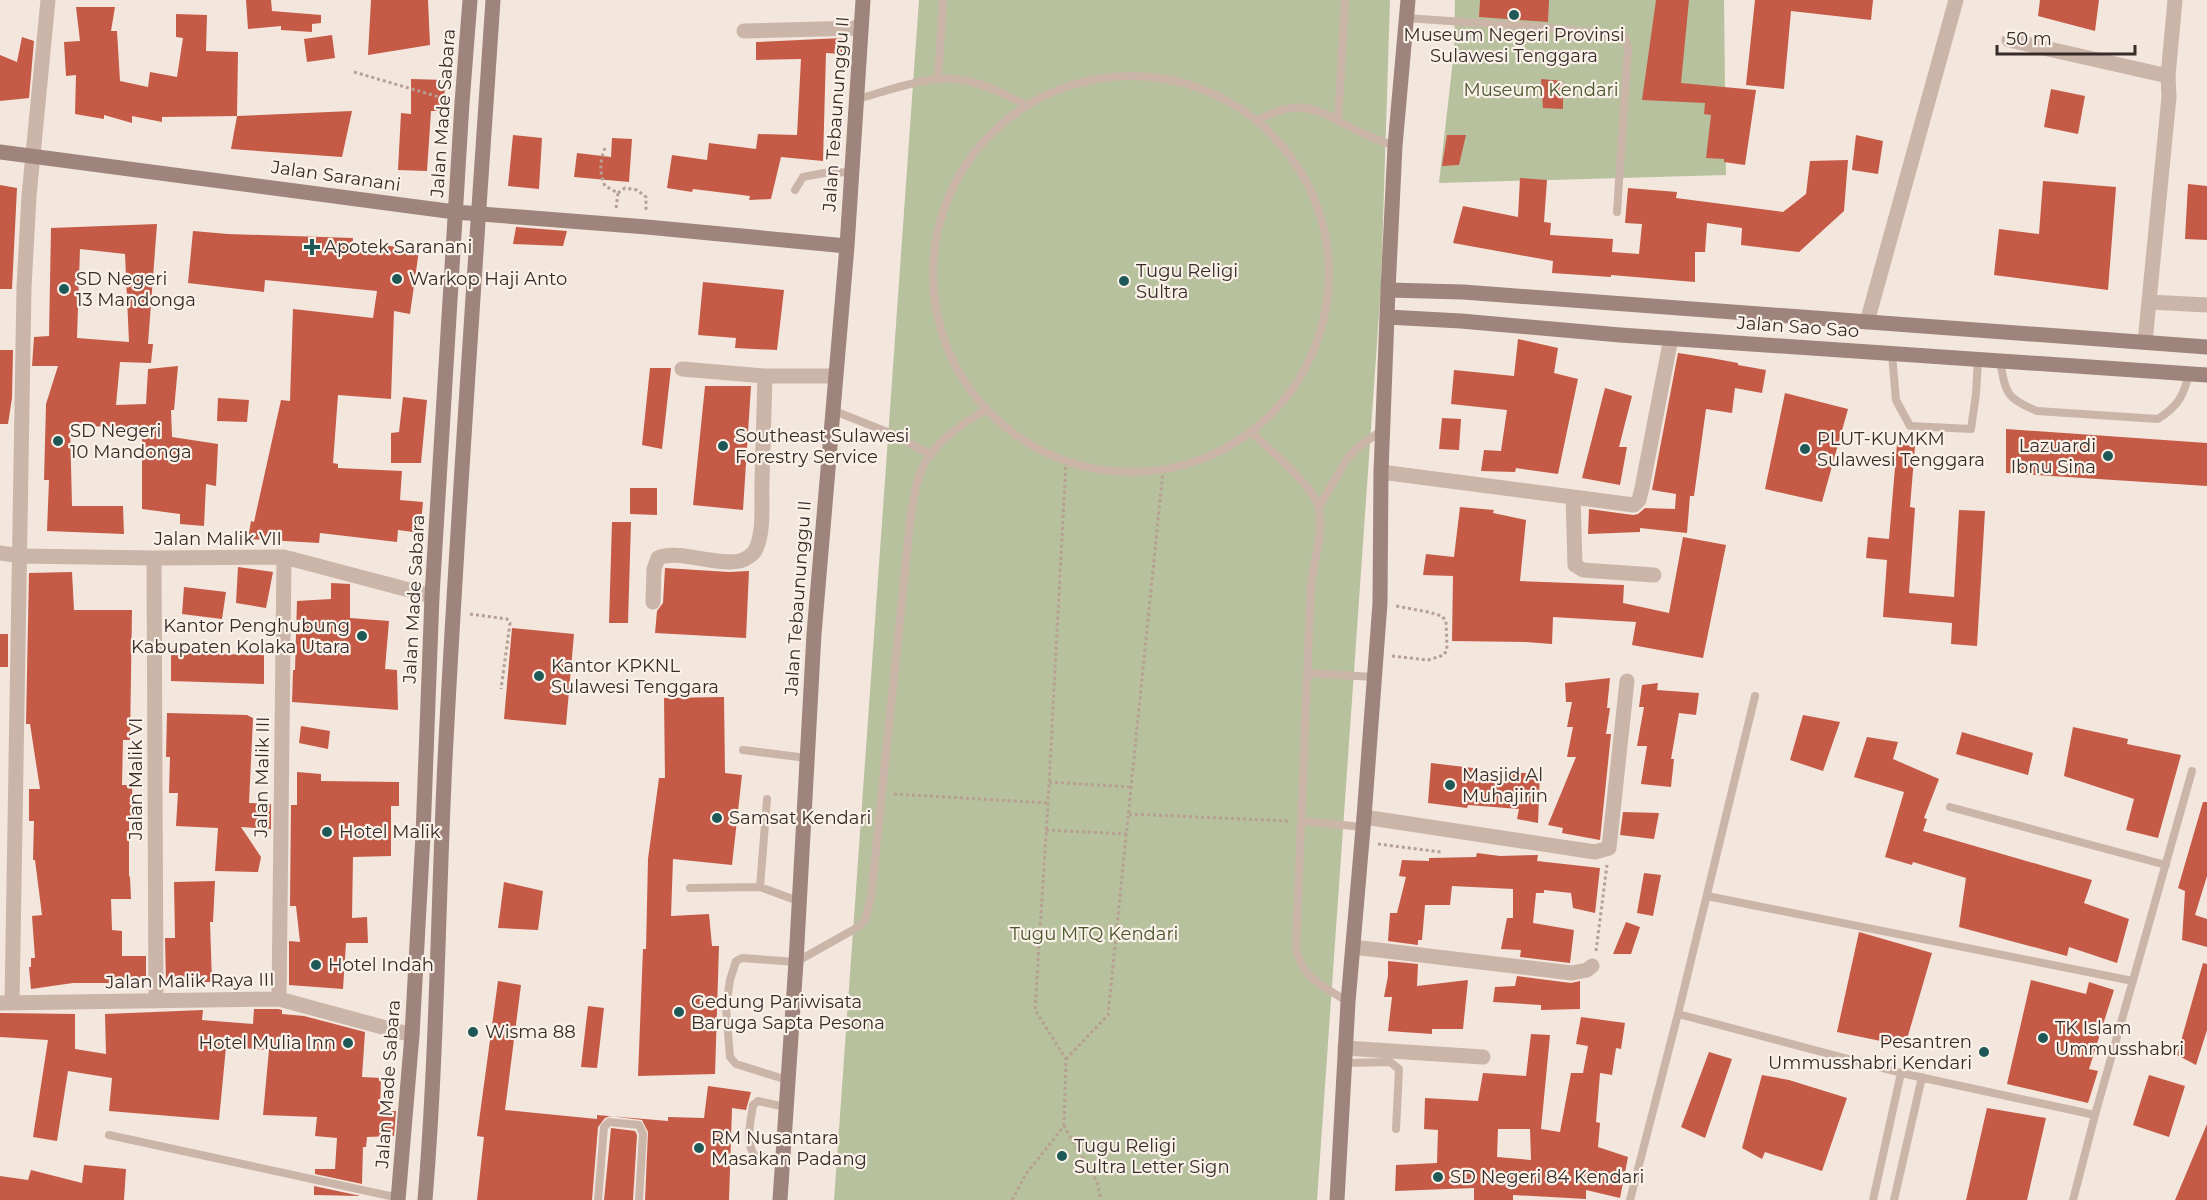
<svg xmlns="http://www.w3.org/2000/svg" width="2207" height="1200" viewBox="0 0 2207 1200" font-family="Montserrat,sans-serif">
<style>
.green{fill:#b8c19d}
.building{fill:#c55b47;fill-rule:evenodd}
.lines{fill:none;stroke-linecap:round;stroke-linejoin:round}
.path{stroke:#b69f93;stroke-width:3;stroke-dasharray:3 3;stroke-linecap:butt}
.lane{stroke:#cab5a8;stroke-width:8}
.street{stroke:#cab5a8;stroke-width:15}
.secondary{stroke:#9e847a;stroke-width:15}
.poi-dot{fill:#1e5958;stroke:#faf1e9;stroke-width:2}
.labels{text-anchor:middle;stroke-width:4.5;stroke-linejoin:round;paint-order:stroke}
.poi-label{font-size:18px;fill:#372c29;stroke:#faf1e9;text-anchor:start}
.park-label{font-size:18px;fill:#4a562c;stroke:#faf1e9}
.street-label{font-size:18px;fill:#372c29;stroke:#faf1e9}
</style>
<rect width="100%" height="100%" fill="#f2e6dd"/>
<path class="green" d="M919,0H1390L1381,286L1317,1200H834Z
M1455,0H1724L1726,175L1439,183L1454,51Z"/>
<path class="building" d="M246,0H271L272,11L321,15V23L312,24V32L281,30V26L248,29Z
M371,0H428L430,45L368,55Z
M1480,0H1549L1548,22L1479,17Z
M1656,0H1689L1681,83L1756,90L1745,165L1724,162V159L1706,158L1711,115L1704,114L1705,103L1642,100Z
M1755,0H1873L1871,20L1791,11L1784,89L1746,85Z
M2040,0H2099L2095,31L2038,16Z
M76,7H115L111,31H117L120,81L148,87L150,72L177,77L183,38L176,37V14L207,15L206,51L238,52L237,116L162,117V122L132,116V123L104,115V119L75,114L76,75L66,76L64,42L80,41Z
M332,35L335,58L307,62L304,39Z
M22,37L34,41L29,98L0,101V55L17,62Z
M842,38V54L826,53L823,161L781,157L771,199L749,200L750,196L693,189L692,192L667,188L672,155L707,160L709,143L756,149L758,134L797,135L801,59L756,60V42Z
M411,79L445,80L444,111H431L427,171L398,170L401,113L411,114Z
M1541,79L1563,81V109L1543,108Z
M2051,89L2085,96L2078,134L2044,127Z
M352,111L342,157L231,149L237,116Z
M513,135L542,138L539,189L508,186Z
M1447,135H1466L1459,165L1442,166Z
M1856,135L1883,141L1878,174L1852,170Z
M612,138L632,139L629,182L574,177L577,153L611,157Z
M1848,160L1844,211L1799,252L1741,245L1742,228L1707,223L1705,252H1695V282L1611,275V277L1552,273L1553,261L1453,243L1463,206L1518,217L1520,178L1547,180L1544,222L1551,223L1550,235L1613,239L1612,252L1639,254L1642,224L1625,223L1628,188L1677,192L1676,198L1783,212L1806,194L1810,161Z
M2043,181L2116,187L2108,290L1994,275L1999,229L2039,234Z
M2188,184L2207,186V240L2185,239Z
M0,185L17,188L12,289H0Z
M157,224L148,344H153L151,363L120,362L116,405L146,404L148,369L178,366L174,410H171L172,437L218,444L216,486L206,484L204,526L180,524V514L142,509V427L70,426L72,506H123L124,534L47,531L49,480H44L46,404L58,366H32L34,337L49,336L51,228ZM80,249L125,254L129,342L77,338Z
M516,227L567,231L563,246L513,244Z
M193,231L228,234L353,238L352,250L382,254L383,245L419,250L410,314L394,311L391,399L338,395L333,463L338,464V468L402,471L400,500L423,502L420,533L398,530L397,542L320,533L319,543L248,539L251,521L254,522L281,400L290,401L293,309L373,318L377,291L265,280L264,292L188,283Z
M703,282L784,290L777,350L735,348L736,338L698,335Z
M1518,339L1558,348L1554,373L1578,379L1558,474L1516,468L1515,472L1481,471L1484,450L1501,451L1507,410L1451,404L1454,370L1514,376Z
M0,350H13L12,398L8,424H0Z
M1678,353L1711,358L1738,363V365L1766,370L1762,393L1735,388L1732,413L1706,409L1694,496H1690L1687,533L1640,528V532L1588,534L1589,509L1633,515L1638,514L1645,508L1675,509L1676,494L1652,490Z
M650,368H671L662,449L642,445Z
M705,386H751L743,510L693,505Z
M1605,388L1632,396L1619,447H1627L1620,485L1582,478Z
M1785,393L1848,409L1822,502L1765,489Z
M403,397L427,400L421,463H391V433L399,432Z
M218,398L249,400L247,422L217,421Z
M1442,418L1461,419L1459,450L1439,449Z
M2006,429L2207,443V486L2006,473Z
M1897,444L1915,446L1910,507L1915,508L1909,593L1954,597L1959,510L1985,511L1977,646L1951,644L1952,623L1883,617L1887,560L1866,558L1868,537L1889,539Z
M630,488H657V515L630,514Z
M1460,507L1494,510L1493,513L1526,520L1520,581L1624,585L1623,603L1669,613L1683,537L1726,545L1703,658L1632,645L1636,622L1553,617L1552,644L1526,642L1452,641L1453,576L1423,575L1426,554L1454,557Z
M612,522H631L628,623H609Z
M238,567L273,572L266,608L236,603Z
M665,568L729,572L749,571L746,638L655,633L657,611L663,603Z
M72,572L74,610H132L130,740H123L122,785H132L133,818H129V876L130,877L131,899H111L112,930L122,931V956H146V983H73L31,989L29,967H31V958H35L32,916L42,915L35,860H33L34,821H29V789H40L30,724H26L29,573Z
M331,583L350,584V618L389,621L385,669L397,670L398,710L292,702L293,670H295L297,601L331,599Z
M184,587L226,592L222,619L182,614Z
M512,628L574,634L566,725L504,719Z
M0,634H8V667H0Z
M171,649H212V654L264,655V684L171,681Z
M1610,678L1607,708H1610L1606,734H1611L1600,840L1562,833L1563,828L1548,825L1576,757H1567L1573,727H1567L1572,702H1566L1565,683Z
M1658,683L1657,690L1699,693L1696,715L1679,713L1671,759H1674L1671,787L1641,784L1647,746H1637L1644,707H1639L1642,685Z
M724,697L725,773L742,775L732,865L673,859L671,916L709,914L712,946H719L715,1074L638,1076L643,949H646L648,859L659,778H665L664,698Z
M167,713L247,715L253,718L249,803L271,804V829L241,827L261,857L258,872L215,871L218,828L176,826L178,793H169L170,757H166Z
M1803,715L1840,722L1823,771L1790,760Z
M301,726L330,731L328,749L299,743Z
M2073,727L2128,739L2127,744L2181,755L2158,838L2126,830L2134,799L2064,776Z
M1962,732L2033,753L2028,775L1956,754Z
M1867,737L1898,742L1893,759L1939,779L1924,818L1927,819L1923,831L2092,880L2084,903L2129,919L2117,963L2069,947L2067,956L1959,927L1966,878L1913,862L1912,865L1885,857L1904,792L1854,777Z
M1431,763L1473,768V770L1502,771V773H1540L1538,823L1517,819L1519,809L1468,805L1467,808L1428,803Z
M297,772L321,774V781L399,782V806H391V856L353,857L352,918L367,917L368,943H346L343,989L289,985V941L300,942L296,906H290L291,805H297Z
M2203,802H2207V876L2195,915L2207,919V947L2182,940L2185,891L2178,888Z
M1623,812L1659,813L1654,839L1620,835Z
M1477,853L1500,856L1538,855L1537,861L1600,868L1595,913L1573,908L1571,893L1544,890V893H1536L1533,923L1574,930L1570,963L1520,957L1521,950L1501,949L1507,918H1513V889L1452,886L1450,905H1425L1422,940H1418V945L1388,941L1390,913H1397L1406,877L1399,876L1402,860L1429,861V858L1476,857Z
M1644,873L1661,875L1653,916L1637,913Z
M215,881L213,922H210L212,982H166L165,938H175L174,882Z
M504,882L543,891L538,930L498,928Z
M1626,922L1640,927L1631,954H1613Z
M1859,932L1932,953L1905,1046L1837,1032Z
M1388,961L1418,964L1417,986L1468,980L1463,1029H1432V1034L1388,1031L1392,997H1384L1388,976Z
M2203,963L2207,964V1030L2196,1065L2177,1055Z
M1517,976L1571,983L1580,981V1009L1541,1010V1005L1493,1002L1495,987L1515,986Z
M2031,980L2086,994L2089,982L2114,990L2089,1069L2098,1071L2088,1103L2007,1084Z
M498,981L521,985L505,1110L597,1119V1115L668,1121V1117L704,1118L708,1086L751,1092L746,1110L732,1108L729,1200H645L648,1132L642,1120L610,1116L605,1118L598,1127L592,1200H477L484,1137L477,1136Z
M588,1006L604,1008L597,1068L581,1067Z
M254,1009H278L282,1010V1014L304,1016L365,1032L362,1077L381,1078L380,1111H396L394,1136L367,1137L366,1147H363L362,1184L315,1174V1169H335L337,1138L315,1136L317,1117L263,1115L269,1050L226,1047L219,1120L109,1111L112,1078L68,1071L57,1141L33,1137L48,1040L0,1037V1013L75,1014V1049L106,1054L105,1014L203,1010L202,1020L253,1024Z
M1581,1017L1625,1023L1621,1049L1616,1048L1612,1075L1600,1073L1596,1122L1600,1123L1598,1147L1628,1157L1620,1198L1586,1190V1199L1513,1195V1200H1474V1188L1395,1191L1396,1165L1437,1163L1438,1130L1424,1129L1425,1098L1478,1101L1483,1073L1526,1076L1531,1034L1550,1035L1541,1129L1560,1132L1571,1073H1583L1588,1046L1576,1044ZM1498,1129H1530L1531,1160L1497,1157Z
M1709,1052L1732,1059L1705,1138L1681,1127Z
M1762,1075L1789,1080L1847,1098L1822,1171L1765,1152L1762,1159L1742,1148Z
M2149,1075L2185,1086L2169,1137L2133,1125Z
M1987,1108L2046,1118L2027,1200H1966Z
M2207,1124V1200H2175Z
M611,1128L635,1131L637,1135L633,1200H604Z
M84,1165L126,1169L124,1200H0V1176L28,1180L31,1170L82,1183Z
M314,1186L361,1196L314,1195Z"/>
<g class="lines">
<path class="path" d="M354,72L446,99
M605,148C600,160 599,173 605,186L618,193L616,209
M618,193L625,188L637,190L646,197V211
M470,614L507,619L510,623L501,689
M1392,656L1428,660L1444,655L1447,649L1446,621L1442,616L1428,612L1396,606
M1049,782L1131,787
M894,794L1048,803
M1129,814L1289,821
M1046,830L1127,834
M1378,844L1441,852
M1596,951L1607,865
M1066,1059L1108,1015L1163,471
M1064,1126L1066,1059L1035,1010L1048,803L1066,462
M1012,1200L1026,1174L1064,1126L1097,1182L1101,1200"/>
<path class="lane" d="M1406,18L1538,27L1624,36L1628,47L1617,212
M933 274a198 198 0 1 1 396 0a198 198 0 1 1-396 0Z
M938,79L943,0
M858,99C883,92 910,82 936,79C968,75 999,91 1026,105
M1257,121C1294,99 1313,106 1348,126C1363,135 1379,140 1395,146
M1338,121L1345,0
M795,190L803,177L824,173L850,172
M1892,354L1896,400L1910,426L1971,429L1976,394L1978,359
M2000,361C2006,393 2005,398 2037,411L2158,419C2178,406 2183,397 2189,374
M832,410L895,435L931,455
M1252,433C1268,448 1316,488 1319,509C1323,532 1315,560 1311,583L1296,946C1301,979 1322,985 1348,1002
M1319,507L1346,460L1356,449L1382,430
M1308,673L1374,677
M743,750L807,758
M1950,807L2166,865
M1301,821L1363,827
M760,887L767,799
M690,888L760,887L798,901
M1707,896L2133,981
M1678,1014L1901,1073L2095,1115L2073,1200
M1344,1063L1390,1062L1399,1069L1396,1129
M787,1080L736,1064L730,1057L726,1008L730,980L736,961L742,958L796,962L860,926L865,920L871,897L911,514C914,500 915,483 922,469C934,441 962,425 986,409
M2095,1115L2192,771
M109,1135L399,1198
M781,1160L754,1155C745,1140 751,1121 753,1105L758,1101L785,1107
M598,1200L604,1127L609,1122L639,1125L643,1134L639,1200
M1630,1200L1678,1014L1755,696
M1873,1200L1901,1073
M1894,1200L1922,1077"/>
<path class="street" d="M744,31L860,28
M2009,40L2168,76L2169,97L2145,342
M2168,76L2175,0
M2149,302L2207,305
M1867,322L1956,0
M682,369L765,376H834
M1381,472L1634,505L1639,500L1642,488L1671,338
M1573,497L1575,565L1583,570L1654,575
M0,553L21,556L154,558L284,557L432,596
M154,558L156,1001
M653,602L654,569L658,558C680,549 714,566 740,561C746,559 751,556 755,551C765,531 761,503 762,482C763,447 764,412 765,376
M1364,817L1595,852L1609,848L1627,681
M1353,947L1572,973L1587,970L1592,966
M279,999L284,557
M0,1003L279,999L412,1035
M12,1003L24,287L29,196L48,0
M1345,1048L1483,1057"/>
<path class="secondary" d="M0,152L455,212L647,227L847,246
M1388,290L1463,292L2207,347
M1387,317L1461,321L1620,335L2207,375
M398,1200L412,1035L423,835L432,596L462,103L470,0
M425,1200C437,1053 438,906 445,760C458,506 476,253 493,0
M780,1200L796,962L814,634L847,246L863,0
M1337,1200L1348,1002L1364,817L1380,603L1381,472L1388,290L1395,146L1408,0"/>
</g>
<g class="poi-dot">
<circle cx="1514" cy="15" r="6"/>
<path d="M309 238h6v6h6v6h-6v6h-6v-6h-6v-6h6z"/>
<circle cx="397" cy="279" r="6"/>
<circle cx="1124" cy="281" r="6"/>
<circle cx="64" cy="289" r="6"/>
<circle cx="58" cy="441" r="6"/>
<circle cx="723" cy="446" r="6"/>
<circle cx="1805" cy="449" r="6"/>
<circle cx="2108" cy="456" r="6"/>
<circle cx="362" cy="636" r="6"/>
<circle cx="539" cy="676" r="6"/>
<circle cx="1450" cy="785" r="6"/>
<circle cx="717" cy="818" r="6"/>
<circle cx="327" cy="832" r="6"/>
<circle cx="316" cy="965" r="6"/>
<circle cx="679" cy="1012" r="6"/>
<circle cx="473" cy="1032" r="6"/>
<circle cx="2043" cy="1038" r="6"/>
<circle cx="348" cy="1043" r="6"/>
<circle cx="1984" cy="1052" r="6"/>
<circle cx="699" cy="1148" r="6"/>
<circle cx="1062" cy="1156" r="6"/>
<circle cx="1438" cy="1177" r="6"/>
</g>
<g class="labels">
<g class="poi-label">
<text x="1514" y="41" text-anchor="middle">Museum Negeri Provinsi<tspan x="1514" dy="21">Sulawesi Tenggara</tspan></text>
<text x="324" y="253">Apotek Saranani</text>
<text x="1136" y="277">Tugu Religi<tspan x="1136" dy="21">Sultra</tspan></text>
<text x="76" y="285">SD Negeri<tspan x="76" dy="21">13 Mandonga</tspan></text>
<text x="409" y="285">Warkop Haji Anto</text>
<text x="70" y="437">SD Negeri<tspan x="70" dy="21">10 Mandonga</tspan></text>
<text x="735" y="442">Southeast Sulawesi<tspan x="735" dy="21">Forestry Service</tspan></text>
<text x="1817" y="445">PLUT-KUMKM<tspan x="1817" dy="21">Sulawesi Tenggara</tspan></text>
<text x="2096" y="452" text-anchor="end">Lazuardi<tspan x="2096" dy="21">Ibnu Sina</tspan></text>
<text x="350" y="632" text-anchor="end">Kantor Penghubung<tspan x="350" dy="21">Kabupaten Kolaka Utara</tspan></text>
<text x="551" y="672">Kantor KPKNL<tspan x="551" dy="21">Sulawesi Tenggara</tspan></text>
<text x="1462" y="781">Masjid Al<tspan x="1462" dy="21">Muhajirin</tspan></text>
<text x="729" y="824">Samsat Kendari</text>
<text x="339" y="838">Hotel Malik</text>
<text x="328" y="971">Hotel Indah</text>
<text x="691" y="1008">Gedung Pariwisata<tspan x="691" dy="21">Baruga Sapta Pesona</tspan></text>
<text x="2055" y="1034">TK Islam<tspan x="2055" dy="21">Ummusshabri</tspan></text>
<text x="485" y="1038">Wisma 88</text>
<text x="1972" y="1048" text-anchor="end">Pesantren<tspan x="1972" dy="21">Ummusshabri Kendari</tspan></text>
<text x="336" y="1049" text-anchor="end">Hotel Mulia Inn</text>
<text x="711" y="1144">RM Nusantara<tspan x="711" dy="21">Masakan Padang</tspan></text>
<text x="1074" y="1152">Tugu Religi<tspan x="1074" dy="21">Sultra Letter Sign</tspan></text>
<text x="1450" y="1183">SD Negeri 84 Kendari</text>
</g>
<g class="park-label">
<text x="1541" y="96">Museum Kendari</text>
<text x="1094" y="940">Tugu MTQ Kendari</text>
</g>
<g class="street-label">
<text transform="translate(443 113) rotate(-86)" y="6">Jalan Made Sabara</text>
<text transform="translate(836 114) rotate(-86)" y="6">Jalan Tebaununggu II</text>
<text transform="translate(336 176) rotate(8)" y="6">Jalan Saranani</text>
<text transform="translate(1798 327) rotate(4)" y="6">Jalan Sao Sao</text>
<text x="218" y="545">Jalan Malik VII</text>
<text transform="translate(798 598) rotate(-86)" y="6">Jalan Tebaununggu II</text>
<text transform="translate(414 599) rotate(-87)" y="6">Jalan Made Sabara</text>
<text transform="translate(262 777) rotate(-89)" y="6">Jalan Malik III</text>
<text transform="translate(136 779) rotate(-90)" y="6">Jalan Malik VI</text>
<text transform="translate(190 981) rotate(-1)" y="6">Jalan Malik Raya III</text>
<text transform="translate(388 1084) rotate(-86)" y="6">Jalan Made Sabara</text>
</g>
</g>
<path d="M1997 45v9h138v-9" fill="none" stroke="#372c29" stroke-width="3"/>
<text x="2006" y="45" font-size="18" fill="#372c29" stroke="#faf1e9" stroke-width="4.5" paint-order="stroke">50 m</text>
</svg>
